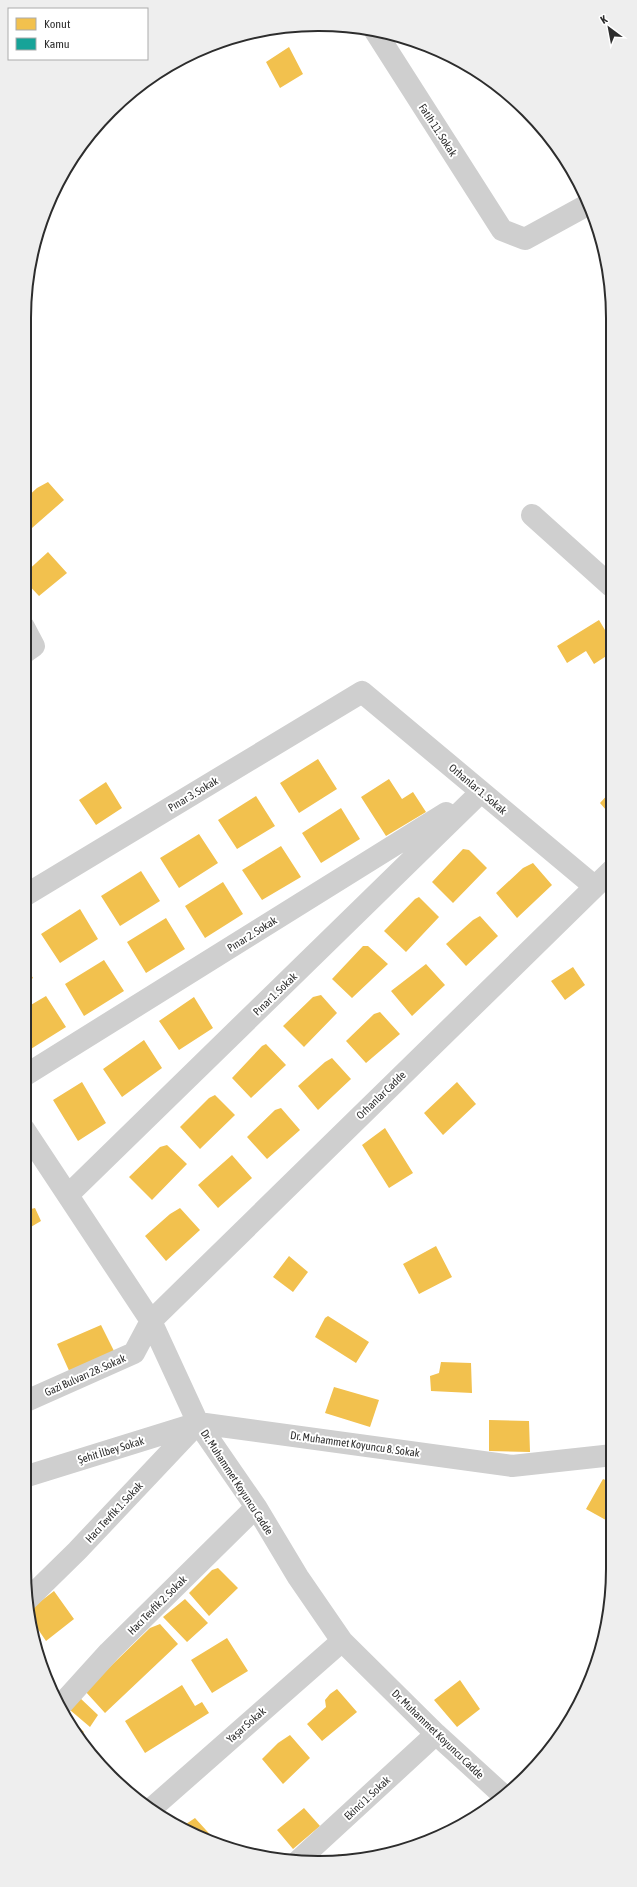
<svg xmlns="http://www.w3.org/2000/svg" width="637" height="1887" viewBox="0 0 637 1887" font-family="'Asap Condensed',sans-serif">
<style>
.homes{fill:#f2c14e}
.public{fill:#17a398}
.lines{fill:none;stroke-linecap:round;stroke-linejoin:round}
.minor{stroke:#cfcfcf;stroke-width:22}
.labels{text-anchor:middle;stroke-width:4;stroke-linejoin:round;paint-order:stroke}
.street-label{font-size:11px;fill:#2d2d2d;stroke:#fff}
.rim{fill:none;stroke:#2d2d2d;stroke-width:2}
</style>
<rect width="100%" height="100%" fill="#fff"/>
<path class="homes" d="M289,47L303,74L280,88L266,62Z
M48,482L64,500L24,535V500L37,488Z
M48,552L67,573L39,596L24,580V574Z
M599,620L611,640V653L594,664L586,651L567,663L557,646Z
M611,678V692L605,682Z
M24,753L31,761L24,768Z
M318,759L337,789L299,813L280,783Z
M389,779L402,799L413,792L426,812L386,836L361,797Z
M106,782L122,808L96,825L79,800Z
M611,791L612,798V817L600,803Z
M256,796L275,826L237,849L218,820Z
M341,808L360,839L321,863L302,833Z
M199,834L218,863L179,888L160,858Z
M281,846L301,877L262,900L242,870Z
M463,849L469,850L487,868L453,903L432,882Z
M533,863L552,885L517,918L496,893L523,868Z
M141,871L160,901L120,926L101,896Z
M223,882L243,914L205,938L185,906Z
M419,897L439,917L406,952L384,931L415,899Z
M80,909L98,939L60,963L41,934Z
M480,916L498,936L466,966L446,944L473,920Z
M166,918L185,949L146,973L127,942Z
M363,946H368L388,964L352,998L332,979Z
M104,960L124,991L84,1016L65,984Z
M24,963L33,978L24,984Z
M426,964L445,985L412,1016L391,991Z
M573,967L585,985L565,1000L551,981Z
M321,995L337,1013L304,1047L283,1026L313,997Z
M46,996L66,1027L26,1052L24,1048V1009Z
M194,997L213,1028L179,1050L159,1021Z
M380,1012L400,1034L366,1063L346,1041L374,1014Z
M144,1040L162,1068L122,1097L103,1069Z
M266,1044L286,1065L251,1098L232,1078L262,1046Z
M332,1058L351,1079L318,1110L298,1086L325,1062Z
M82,1082L106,1123L78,1141L53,1100Z
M457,1082L476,1104L443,1135L424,1113Z
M215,1095L235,1115L200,1149L180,1127L209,1098Z
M281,1108L300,1130L267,1159L247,1137L275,1110Z
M385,1128L413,1173L389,1188L362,1145Z
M167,1145L187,1164L152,1200L129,1177L160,1147Z
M232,1155L252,1178L218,1208L198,1185Z
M24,1206L27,1210L35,1208L41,1221L24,1231Z
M180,1208L200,1230L166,1261L145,1236L170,1214Z
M436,1246L452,1277L419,1294L403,1264Z
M289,1256L308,1272L293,1292L273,1277Z
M328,1316L369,1342L356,1363L315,1337L325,1318Z
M101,1325L116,1355L71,1375L57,1344Z
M441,1362L471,1363L472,1393L431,1391L430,1376L439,1373Z
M334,1387L379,1400L370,1427L325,1413Z
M489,1420L529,1421L530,1452L489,1451Z
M603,1479L613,1483V1524L586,1509Z
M218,1568L238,1588L209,1616L189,1593L212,1570Z
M54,1591L74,1619L46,1641L29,1616L28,1611Z
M185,1599L208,1623L187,1642L163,1617Z
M160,1624L178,1644L105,1713L85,1691L150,1628Z
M227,1638L248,1671L212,1693L191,1660Z
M460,1680L480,1709L457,1727L434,1700Z
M182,1685L195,1706L202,1702L209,1713L145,1753L125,1721Z
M337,1689L357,1712L322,1741L307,1724L326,1707L325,1700L330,1694Z
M79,1697L98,1715L90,1727L70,1710Z
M69,1717L84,1732L80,1736L73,1724Z
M290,1735L310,1758L283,1784L262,1759L278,1743Z
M304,1808L320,1826L293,1849L277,1830Z
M195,1818L216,1841L188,1833L180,1828Z
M258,1849L265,1856L252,1852Z
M339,1854L345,1861L329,1862Z"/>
<path class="public" d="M24,1572L29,1578L25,1581Z"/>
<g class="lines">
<path class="minor" d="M375,31L502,230L525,239L589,204
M532,515L611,586
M24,627L34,646L24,653
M24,896L362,692L594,886
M24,1076L446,813
M24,1129L151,1321L198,1423L256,1507L298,1577L342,1641L436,1734L504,1796
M68,1195L481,792
M24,1402L134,1353L151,1321L612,870
M24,1477L198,1423L512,1466L613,1455
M27,1600L77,1551L197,1424
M61,1705L109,1652L256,1507
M151,1809L342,1641
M298,1861L436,1734"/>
</g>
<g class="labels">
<g class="street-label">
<text transform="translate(438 130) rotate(57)" y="4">Fatih 11. Sokak</text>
<text transform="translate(478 789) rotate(40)" y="4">Orhanlar 1. Sokak</text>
<text transform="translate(193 794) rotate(-31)" y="4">Pınar 3. Sokak</text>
<text transform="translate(252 934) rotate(-32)" y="4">Pınar 2. Sokak</text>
<text transform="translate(275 994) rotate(-44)" y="4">Pınar 1. Sokak</text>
<text transform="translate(381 1095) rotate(-44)" y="4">Orhanlar Cadde</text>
<text transform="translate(85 1375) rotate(-24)" y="4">Gazi Bulvarı 28. Sokak</text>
<text transform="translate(355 1444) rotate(8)" y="4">Dr. Muhammet Koyuncu 8. Sokak</text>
<text transform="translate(111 1450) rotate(-17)" y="4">Şehit İlbey Sokak</text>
<text transform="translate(237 1482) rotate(57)" y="4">Dr. Muhammet Koyuncu Cadde</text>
<text transform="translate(114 1512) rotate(-47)" y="4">Hacı Tevfik 1. Sokak</text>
<text transform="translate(157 1605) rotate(-45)" y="4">Hacı Tevfik 2. Sokak</text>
<text transform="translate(246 1725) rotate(-41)" y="4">Yaşar Sokak</text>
<text transform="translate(438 1734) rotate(44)" y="4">Dr. Muhammet Koyuncu Cadde</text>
<text transform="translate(367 1798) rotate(-43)" y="4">Ekinci 1. Sokak</text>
</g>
</g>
<path d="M0 0H637V1887H0ZM318 31H319A287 287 0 0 1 606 318V1569A287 287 0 0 1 319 1856H318A287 287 0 0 1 31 1569V318A287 287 0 0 1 318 31Z" fill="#eee" fill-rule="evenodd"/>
<path class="rim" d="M318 31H319A287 287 0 0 1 606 318V1569A287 287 0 0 1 319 1856H318A287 287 0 0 1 31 1569V318A287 287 0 0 1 318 31Z"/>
<rect x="8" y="8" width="140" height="52" fill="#ffffff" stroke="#ababab"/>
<rect x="16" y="18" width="20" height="12" fill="#f2c14e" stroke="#ababab"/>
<text x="44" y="28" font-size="12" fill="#2d2d2d">Konut</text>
<rect x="16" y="38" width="20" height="12" fill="#17a398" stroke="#ababab"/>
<text x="44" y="48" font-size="12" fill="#2d2d2d">Kamu</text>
<g transform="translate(609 28) rotate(328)" stroke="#ffffff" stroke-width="3" paint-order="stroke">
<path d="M0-3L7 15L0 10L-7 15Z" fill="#2d2d2d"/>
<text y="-6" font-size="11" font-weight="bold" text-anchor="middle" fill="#2d2d2d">K</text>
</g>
</svg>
